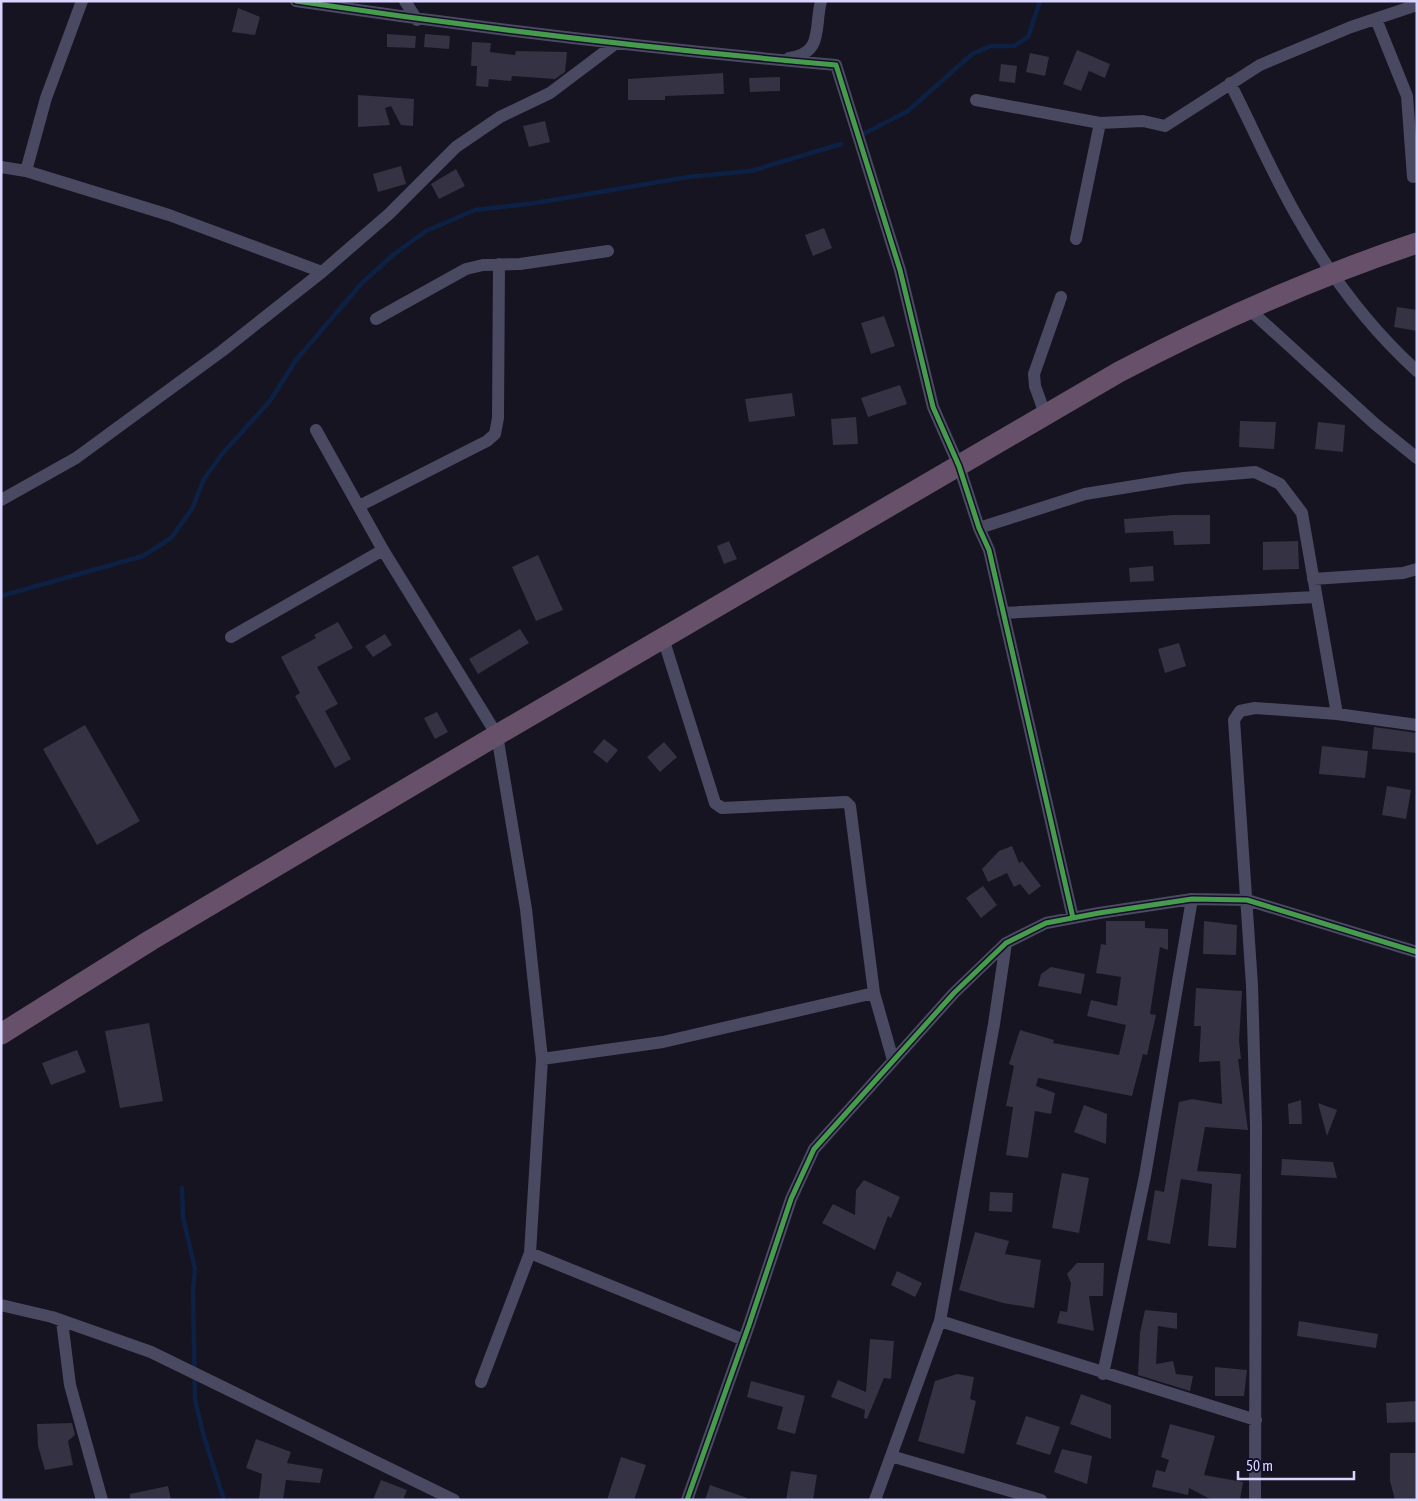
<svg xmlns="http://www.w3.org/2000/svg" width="1418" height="1501" viewBox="0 0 1418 1501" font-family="'Asap Condensed',sans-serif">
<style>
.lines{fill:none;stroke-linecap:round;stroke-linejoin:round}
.stream{stroke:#0d2144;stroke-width:4.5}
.building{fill:#343243}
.street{stroke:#4a4962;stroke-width:12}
.highway{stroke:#67516a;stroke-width:21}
.cycleway-casing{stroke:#130f26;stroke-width:8}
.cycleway{stroke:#469c4c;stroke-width:5}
</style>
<rect width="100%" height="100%" fill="#161421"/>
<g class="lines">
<path class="stream" d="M859,136L908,111L972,54L991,46H1014L1028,37L1040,1
M1,596L143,556L171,538L192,509L204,479L222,454L270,401L296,360L362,283L393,255L426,231L475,210L535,203L688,177L751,171L841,144
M182,1188L183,1217L195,1269L193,1290L195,1400L204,1437L224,1500"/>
</g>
<path class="building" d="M238,8L260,17L255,35L232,32Z
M387,34L416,36L415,48L387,47Z
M425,34L450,36L449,49L424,47Z
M472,42L491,43L490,52L515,55L516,51L567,52L565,72L555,79L512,76L511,81L489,79L488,87L476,86L477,66H471Z
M1077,50L1110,64L1105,78L1089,71L1081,91L1063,84Z
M1030,53L1049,57L1045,76L1026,72Z
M1001,64L1017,66L1015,83L999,81Z
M723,73L724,94L665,96V100H628V79Z
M780,77V91L750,92L749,78Z
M358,95L414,99L413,126L401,125L391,106L385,108L390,125L358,127Z
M545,121L550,142L529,147L523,126Z
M401,166L406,184L378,192L373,174Z
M456,169L465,186L439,199L431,184Z
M824,228L832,248L813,256L805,235Z
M1397,307L1417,310V331L1394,327Z
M884,316L895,346L871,354L861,323Z
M900,385L907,404L868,417L861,398Z
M792,393L795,416L749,422L745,399Z
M856,417L858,444L833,445L831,419Z
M1240,421L1276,422L1274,449L1239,447Z
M1318,422L1345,425L1343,452L1315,449Z
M1173,515H1210V544L1174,545L1173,531L1125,533L1124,519Z
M729,541L737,559L724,564L717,546Z
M1298,541L1299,569L1263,570V542Z
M538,555L563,610L536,621L512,567Z
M1153,566L1154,581L1130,582L1129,568Z
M338,622L353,648L317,667L338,704L325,711L351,759L335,768L295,696L300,693L281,657L316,638L314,635Z
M520,629L529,643L478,674L469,659Z
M385,634L392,645L373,657L365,646Z
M1179,643L1186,666L1165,673L1158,649Z
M437,712L448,732L435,739L424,718Z
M85,725L140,821L97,845L43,749Z
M1374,727L1417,733V753L1372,749Z
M604,739L618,750L607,763L593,752Z
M664,742L677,757L660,772L647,757Z
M1322,746L1368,751L1365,778L1319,774Z
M1387,786L1411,790L1406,819L1382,815Z
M1012,846L1019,863L1022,861L1041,886L1029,895L1020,884L1014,887L1007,873L988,882L982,869L999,851Z
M983,886L997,905L981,918L966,898Z
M1106,921H1145V928L1168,929V950L1160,947L1150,1014L1156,1015L1147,1055L1143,1054L1132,1096L1038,1078L1036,1086L1055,1093L1051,1114L1035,1111L1028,1158L1006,1155L1013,1107L1006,1106L1014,1066L1009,1064L1020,1030L1054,1040L1053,1043L1119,1055L1126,1025L1087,1016L1091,1000L1117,1006L1121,977L1096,973L1101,944L1106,945Z
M1204,921L1237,925L1236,955L1203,954Z
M1051,967L1085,974L1081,994L1038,986L1041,974Z
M1196,988L1242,991L1239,1041L1241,1059H1238L1248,1130L1205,1127L1197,1171L1241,1174L1236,1248L1208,1246L1212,1184L1181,1179L1170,1244L1147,1240L1155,1190L1164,1192L1179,1102L1192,1099L1222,1104L1220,1061L1199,1062L1201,1026H1194Z
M149,1023L163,1101L120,1108L105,1031Z
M77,1050L86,1072L51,1085L42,1063Z
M1301,1100L1302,1124H1289L1288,1104Z
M1318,1103L1337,1110L1327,1136Z
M1084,1105L1107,1114L1106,1144L1074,1132Z
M1282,1159L1333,1162L1337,1178L1281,1175Z
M1062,1173L1089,1178L1079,1233L1052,1228Z
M864,1180L900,1197L891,1218L888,1216L875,1250L822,1223L833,1204L855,1215L856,1190Z
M990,1192L1013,1193L1012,1212L989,1211Z
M975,1232L1009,1241L1005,1254L1041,1260L1034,1308L1003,1303L959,1290Z
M1077,1263H1104L1103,1296H1089L1094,1331L1057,1323L1060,1311L1067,1312L1071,1283L1067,1274Z
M897,1271L922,1283L915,1297L891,1285Z
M1145,1310L1177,1313V1329L1158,1326L1156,1364L1173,1361L1176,1374L1193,1376L1190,1391L1138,1375L1140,1333Z
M1299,1321L1378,1334L1376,1348L1297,1336Z
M870,1339L894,1341L891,1379L884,1378L867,1419L864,1418L865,1410L831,1397L838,1380L866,1392Z
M1215,1367L1247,1370L1244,1396H1215Z
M957,1374L974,1377L970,1399L976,1401L964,1454L918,1441L935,1381Z
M751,1381L805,1396L795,1434L777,1429L783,1407L747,1397Z
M1081,1394L1111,1405V1439L1070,1424Z
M1417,1401V1422L1387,1423L1386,1403Z
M1026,1416L1060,1427L1050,1455L1016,1444Z
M72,1423L75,1435L68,1441L73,1465L45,1470L38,1446L37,1424Z
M1170,1424L1215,1436L1204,1475L1243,1482L1240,1500H1212L1189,1488L1188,1495L1152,1487L1156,1470L1165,1472L1169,1460L1161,1457Z
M256,1439L291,1452L287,1463L323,1469L320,1483L286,1480L283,1500H259L262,1474L246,1468Z
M1062,1449L1092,1456L1087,1484L1054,1472Z
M1390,1453H1417V1500H1395L1390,1481Z
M621,1457L646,1465L634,1500H607Z
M791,1471L817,1475L813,1500H786Z
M381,1480L407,1490L403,1500H373Z
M710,1485L747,1498L746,1500H705Z
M168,1486L171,1500H130V1494Z"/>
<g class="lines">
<path class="street" d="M296,1C476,28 655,49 836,65L900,270L933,407L959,466L979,528L989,550L1073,918
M405,1L417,20
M1376,19L1407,96L1413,177
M789,58C824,53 814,28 821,1
M1230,83C1254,130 1275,180 1302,225C1332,278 1372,330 1417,371
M976,100L1100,123L1143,121L1165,126L1260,65L1351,27L1417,5
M1,167L26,171L169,215L322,272
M26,171L46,98L82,1
M1076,239L1100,123
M1250,310L1375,424L1417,458
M376,319L466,269L483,265L520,264L608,251
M1045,414L1035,386L1034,374L1061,297
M316,430L383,550L497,735L526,909L542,1059L530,1253L481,1382
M1,500L76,458L222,351L322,272L389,214L456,147L500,117L550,93L615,44
M359,506L487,441L495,434L498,418L499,264
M979,528L1085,494L1184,478L1255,472L1280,484L1302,513L1337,714
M1313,579L1403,573L1417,569
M1003,613L1316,597
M231,637L383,550
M663,638L715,803L722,808L846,802L850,806L874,993L893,1060
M542,1059L663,1042L874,993
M530,1253L744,1340
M1,1305L52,1317L151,1352L454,1500
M62,1321L70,1385L102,1500
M940,1321L1256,1420
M1103,1374L1145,1176L1192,899
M891,1456L1041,1500
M687,1500L749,1325L791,1199L814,1149L954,993L1006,943L1046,923L1099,913L1192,899L1247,900L1417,952
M875,1500L940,1321L994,1024L1006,943
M1255,1500L1256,1125L1252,985L1234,720L1240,711L1255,708L1337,714L1417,725"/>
<path class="highway" d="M1,1034L151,940L497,735L1119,372C1214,322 1315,277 1417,243"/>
<defs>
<path id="cycleway" d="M296,1C476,28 655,49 836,65L900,270L933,407L959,466L979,528L989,550L1073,918
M687,1500L749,1325L791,1199L814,1149L954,993L1006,943L1046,923L1099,913L1192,899L1247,900L1417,952"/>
</defs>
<use href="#cycleway" class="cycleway-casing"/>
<use href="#cycleway" class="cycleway"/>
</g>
<rect width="1418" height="1501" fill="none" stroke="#d9d4ff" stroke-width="5"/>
<path d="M1238 1471v8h116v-8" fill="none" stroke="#d9d4ff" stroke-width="2.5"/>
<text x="1246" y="1471" font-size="15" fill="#d9d4ff" stroke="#130f26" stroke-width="4" paint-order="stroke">50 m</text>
</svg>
